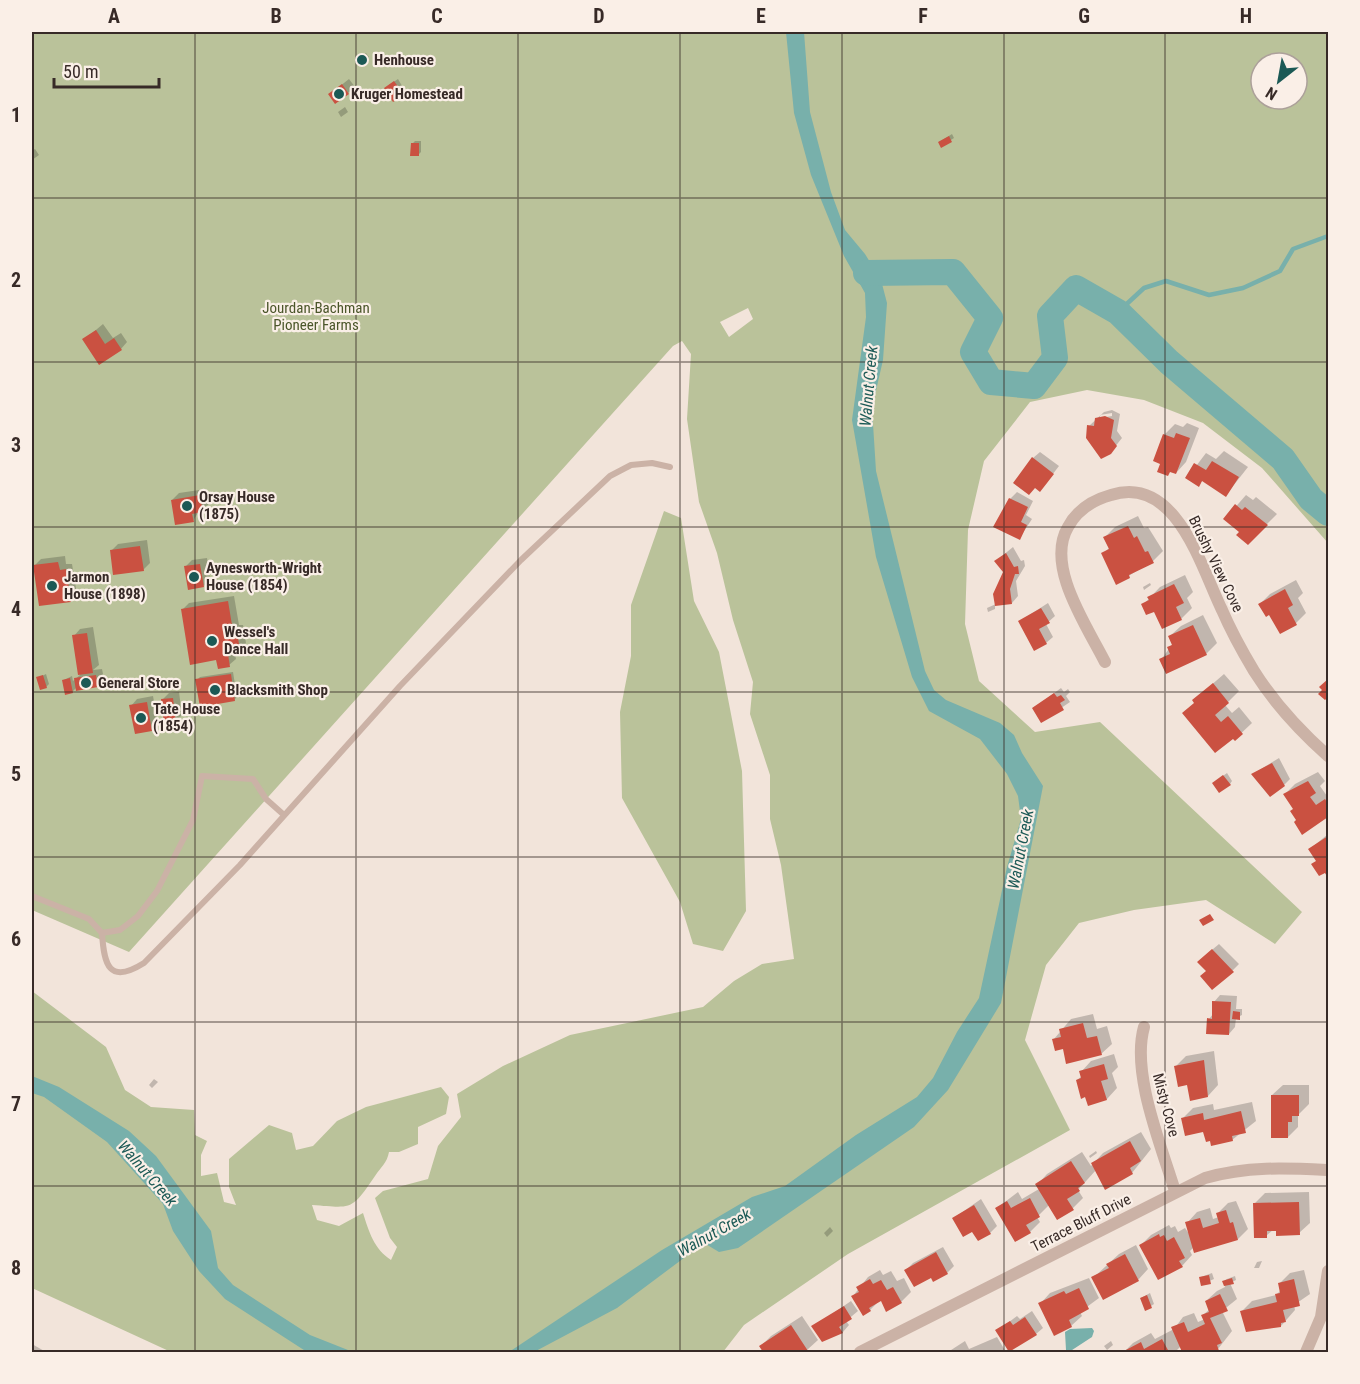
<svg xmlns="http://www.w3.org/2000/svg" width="1360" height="1384" viewBox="0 0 1360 1384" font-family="'Roboto Condensed',sans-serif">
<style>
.green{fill:#bac29a;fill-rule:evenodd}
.water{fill:#78b0ab}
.shadow{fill:#0003;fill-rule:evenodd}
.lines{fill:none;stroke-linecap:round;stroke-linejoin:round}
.stream{stroke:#78b0ab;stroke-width:4.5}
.river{stroke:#78b0ab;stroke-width:26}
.building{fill:#ca5141}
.service{stroke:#cbb2a6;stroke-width:6}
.minor{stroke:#cbb2a6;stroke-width:12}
.grid{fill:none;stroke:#372a27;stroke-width:1.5;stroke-opacity:0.55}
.poi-dot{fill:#1b5955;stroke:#faefe7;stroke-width:2}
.labels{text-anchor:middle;stroke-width:4.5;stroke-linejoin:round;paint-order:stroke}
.poi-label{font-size:15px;font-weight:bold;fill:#372a27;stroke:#faefe7;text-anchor:start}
.park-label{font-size:15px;fill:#4b562a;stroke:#faefe7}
.street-label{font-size:15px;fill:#372a27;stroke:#faefe7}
.water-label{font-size:16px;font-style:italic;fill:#1b5955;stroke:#faefe7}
.neatline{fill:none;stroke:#372a27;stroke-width:2}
.grid-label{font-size:20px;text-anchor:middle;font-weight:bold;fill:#372a27}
</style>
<rect width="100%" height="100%" fill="#f2e4da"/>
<path class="green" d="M32,32H1328V543L1262,468L1203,423L1144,400L1087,390L1030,402L984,461L968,530L965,624L979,681L1035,732L1100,722L1302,912L1275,944L1206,900L1134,910L1079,923L1046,965L1025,1040L1070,1130L848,1254L744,1325L723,1352H171L32,1288V991L106,1047L125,1090L151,1107L194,1110L195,1135L207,1141L201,1155V1176L217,1173L224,1202L236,1205L229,1187V1159L269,1125L292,1133L296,1150L313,1146L337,1121L366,1107L441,1087L449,1097L446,1114L418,1127V1144L399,1152H389C387,1163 381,1167 375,1176C351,1211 353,1208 312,1205L317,1220L339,1226L363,1213C369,1232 374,1249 391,1260L397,1247L390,1238L375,1198L383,1191L428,1179L438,1146L461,1117L457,1094L503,1066L570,1035L703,1007L734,981L762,964L794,959L781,865L770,819V775L750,714L753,682L733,620L717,553L699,502L687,419L691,354L682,341L673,346L129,952L32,910ZM1261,63H1297V99H1261ZM748,308L753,319L729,337L720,322Z
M664,511L681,518L694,601L719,652L742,771L746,911L723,951L693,944L680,902L622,798L620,712L631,656V605Z"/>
<path class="water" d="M786,32H804L810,112L831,192L845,230L865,254L881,280L887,303L883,360L872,408L876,471L925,671L934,690L946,700L1000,723L1014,735L1022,753L1043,786L1001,1003L948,1090L914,1127L738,1248L719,1252L704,1243L617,1308L534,1352H509L662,1250L752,1197L785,1186L856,1135L917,1097L933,1078L957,1032L979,998L1007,867L1021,819L1018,796L1007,774L980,739L929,711L912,677L876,557L852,420L866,317L865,293L844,256L811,175L794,113Z
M32,1076L59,1087L129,1131L156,1156L211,1231L218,1268L233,1285L310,1335L353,1352H307L225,1299L199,1271L173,1231L163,1204L107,1142L44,1097L32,1093Z
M1092,1328L1094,1331L1092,1337L1069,1352L1066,1350L1065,1332L1070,1329Z"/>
<path class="shadow" d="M366,53L369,57L362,63L359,60Z
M349,79L355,87L348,93L330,94Z
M398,79L405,91L403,94L389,85Z
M345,107L348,112L341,117L338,112Z
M952,134L954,138L941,146L939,142Z
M415,141H421V152L418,155L412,144Z
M35,149L39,155L32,160V151Z
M103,324L113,338L121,333L127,342L121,349L84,340Z
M1112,410L1120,414L1117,431L1122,438L1110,453L1089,426L1104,412ZM1112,413V416L1100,418V415Z
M1187,423L1199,428L1186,462L1176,473L1155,460L1165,434L1175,424L1183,427Z
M1224,451L1248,467L1226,495L1203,480L1198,485L1187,478L1206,453L1216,459Z
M1040,452L1059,466L1046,483L1033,458Z
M206,489L209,504L199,511L193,521L172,500L179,493Z
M1017,492L1033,501L1026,515L1032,519L1019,539L1010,499Z
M1246,495L1253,500L1256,497L1277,514L1248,543L1241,531L1225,519Z
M1138,516L1144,528L1148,527L1163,551L1153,561L1117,583L1103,554L1110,547L1105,537L1115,527Z
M147,540L150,563L143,570L111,551L118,544Z
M1013,547L1021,561L1024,560L1025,566L1016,581L1018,596L1012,603L995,605V609L988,612L987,608L996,604L1004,572L996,561Z
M65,556L66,564H72L77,594L70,600L34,566L41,559Z
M207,558L210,579L204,586L185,567L192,560Z
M1185,575L1193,592L1187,598L1192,608L1181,619L1163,627L1154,610L1143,605L1160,587Z
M1296,580L1303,593L1298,598L1306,613L1296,623L1280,632L1270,613L1260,604L1270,594Z
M1150,583L1151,585L1144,590L1143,587Z
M234,596L239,625H243L246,643L234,651L236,659L229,665L217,659L182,610L189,603Z
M1048,603L1055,616L1046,624L1053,637L1046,643L1020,621Z
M1203,615L1217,643L1206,654L1161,660L1173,643L1170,636L1181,626Z
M93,627L99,665L93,670L102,669L104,679L97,686L77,687L72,692L64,680L72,676L73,681L80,675L74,636L80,629Z
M233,672L237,697L234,700L197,680L200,677Z
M46,674L49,684L46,687L38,678Z
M1224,674L1239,691L1225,705L1232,713L1239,707L1252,723L1235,739L1194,700Z
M1061,688L1064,692L1068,689L1070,692L1066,696L1070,702L1042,721L1034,708Z
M179,692L182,715L176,721L162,700L169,693Z
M153,696L158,723L152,730L131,706L137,699Z
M1279,758L1290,779L1284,785L1253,774Z
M1318,772L1325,781L1320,786L1327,796L1328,795V815L1303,833L1294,809L1285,794L1295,784Z
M1227,773L1232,781L1230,784L1216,781Z
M1328,834V876L1310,849Z
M1219,944L1239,964L1232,971H1207L1206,955Z
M1220,995L1237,996L1236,1009H1242V1015L1236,1018L1235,1027L1229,1034L1209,1019L1213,1014L1214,1002Z
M1093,1014L1097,1029L1107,1026L1112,1044L1101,1054L1064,1048L1054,1039L1071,1019Z
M1214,1051L1218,1085L1208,1096L1188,1083L1176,1066L1186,1056Z
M1114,1054L1118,1067L1112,1073L1117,1088L1107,1099L1089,1104L1077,1080L1082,1076L1081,1072L1091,1061Z
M154,1079L158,1082L152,1088L149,1085Z
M1283,1085H1309V1104L1298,1115V1127L1288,1137L1272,1095Z
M1252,1102L1256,1121L1232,1140H1211L1204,1130L1183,1118L1193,1108L1213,1104L1214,1110Z
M1141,1132L1151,1149L1132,1173L1106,1187L1096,1170L1078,1190L1083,1198L1073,1208L1049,1205L1037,1217L1040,1222L1030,1232L997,1208L1018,1192L1022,1199L1039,1189L1037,1185L1047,1174L1082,1152L1091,1166L1103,1153Z
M1096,1151L1097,1153L1090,1158L1089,1156Z
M1309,1192L1310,1223L1299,1233L1273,1230L1266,1236L1254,1204L1265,1193Z
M981,1199L997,1226L990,1233L973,1230L954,1218Z
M1236,1201L1248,1229L1238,1239L1194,1247L1190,1251L1192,1255L1182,1266L1141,1245L1151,1235L1169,1225L1171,1228L1175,1226L1178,1232L1185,1228L1190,1235L1187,1223L1197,1212L1210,1208L1213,1219L1219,1217L1218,1213L1228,1203Z
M830,1227L833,1231L827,1237L824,1233Z
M1136,1245L1148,1269L1138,1280L1093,1278L1119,1254Z
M943,1247L954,1266L947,1273L931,1276L906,1270L913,1263Z
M1262,1261L1259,1268H1254L1257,1262Z
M880,1270L883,1275L891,1271L897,1281L904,1278L911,1292L901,1302L881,1299L870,1310L853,1296L868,1277Z
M1304,1270L1310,1294L1294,1305L1295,1310L1281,1326L1242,1311L1252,1301L1276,1295L1281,1290L1280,1283L1290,1273Z
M1212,1273L1214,1279L1202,1284L1201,1277Z
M1235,1276L1236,1280L1230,1283L1237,1299L1222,1311L1232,1331L1218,1349L1211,1352H1184L1181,1346L1175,1352H1124L1133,1343L1151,1333L1155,1339L1174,1329L1183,1317L1194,1313L1198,1322L1205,1319L1203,1315L1210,1309L1206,1301L1217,1291L1225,1287L1224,1281L1227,1279Z
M1089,1278L1099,1298L1080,1312L1082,1316L1071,1326L1040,1304L1050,1293Z
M1150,1293L1154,1304L1151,1306L1141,1298Z
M851,1301L858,1311L846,1321L849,1325L843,1332L822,1341L813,1327Z
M1032,1311L1043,1328L1036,1334L997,1331L1017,1316L1020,1319Z
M802,1316L818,1340L807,1350L803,1352H765L761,1346L771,1336Z
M997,1337L1006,1352H948L965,1341L969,1349Z
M1111,1341L1113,1345L1107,1350L1104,1346Z
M32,1344L46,1352H32Z"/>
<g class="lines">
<path class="stream" d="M1118,312L1144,288L1166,281L1209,295L1243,288L1280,271L1293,249L1328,236"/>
<path class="river" d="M866,273L953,272L990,318L973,352L991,382L1034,386L1055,358L1050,316L1076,288L1118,312L1169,362L1283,459L1311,499L1328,513"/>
</g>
<path class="building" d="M394,81L404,95L393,102L384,88Z
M342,84L349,94L335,104L328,94Z
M949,136L952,142L941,148L938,142Z
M411,143H419V156H410Z
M96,330L105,344L114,338L122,350L99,365L82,339Z
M1105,416L1114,420L1111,438L1117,446L1111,454L1101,459L1086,438L1087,425L1094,426L1095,418Z
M1176,433L1190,438L1176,474L1170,472L1168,476L1157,472L1160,464L1153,461L1163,434L1174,438Z
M1032,457L1054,474L1040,492L1035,488L1029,495L1013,483Z
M1212,461L1239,477L1226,497L1202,481L1199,487L1185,478L1194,463L1206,470Z
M200,495L203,512L192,514L194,522L175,525L171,500Z
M1009,498L1028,507L1021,522L1027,525L1020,540L993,527Z
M1235,504L1242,510L1245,507L1268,525L1248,545L1236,535L1239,532L1223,519Z
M1128,526L1134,538L1137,536L1145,552L1148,551L1154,563L1129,575L1130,578L1116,585L1101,553L1109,549L1103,537Z
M140,546L144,571L113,575L110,550Z
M1006,553L1014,567L1018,566L1019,574H1015L1010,589L1012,604L995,606L993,594L1003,572L994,561Z
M58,562L60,570L66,569L71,602L39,606L33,565Z
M200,564L204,587L188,590L184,566Z
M1174,584L1184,603L1176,607L1182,620L1162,629L1154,612L1146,615L1141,604L1149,600L1147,597Z
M1285,589L1293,605L1288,608L1297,625L1280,634L1269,615L1266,617L1258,604Z
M228,601L233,631H237L240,651L228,654L230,667L218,669L216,660L190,665L181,609Z
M1041,608L1050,623L1039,629L1047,644L1034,651L1018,621Z
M1193,625L1207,655L1166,674L1159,659L1170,654L1167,647L1172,645L1168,636Z
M87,633L93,673L78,675L72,635Z
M231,674L235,701L200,707L195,679Z
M43,675L47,688L40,690L36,677Z
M96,675L98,687L76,691L74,678Z
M70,678L73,693L65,695L62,680Z
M1328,679V697L1325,700L1318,694L1322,690L1319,687Z
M1213,683L1229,703L1215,715L1221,722L1228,716L1243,734L1235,741L1233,739L1215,753L1182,713L1194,703L1192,700Z
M1054,693L1057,697L1061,695L1065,700L1060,703L1064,710L1041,723L1032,708Z
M173,698L176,723L164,725L161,699Z
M147,702L152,731L135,734L129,705Z
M1272,763L1285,786L1270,797L1251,774Z
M1223,775L1231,785L1219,793L1212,783Z
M1308,781L1316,793L1310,797L1316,805L1325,799L1328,804V817L1302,835L1294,822L1296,820L1290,811L1293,809L1283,794Z
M1328,836V878L1325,873L1319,876L1311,864L1316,861L1308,849Z
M1210,914L1214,920L1203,926L1199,920Z
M1212,949L1234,972L1212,990L1200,976L1206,971L1197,962Z
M1212,1001L1231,1002L1229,1035L1206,1034L1207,1018L1212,1019Z
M1233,1011L1240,1012V1020L1232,1019Z
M1083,1023L1087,1038L1097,1036L1102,1055L1066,1064L1063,1049L1055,1051L1052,1039L1061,1037L1059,1029Z
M1204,1060L1208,1097L1190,1101L1187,1085L1178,1087L1174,1066Z
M1104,1064L1108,1079L1101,1081L1107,1100L1088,1106L1085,1097L1081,1099L1076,1080L1081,1078L1079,1071Z
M1271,1095H1299V1116H1292V1122H1288V1138H1271Z
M1241,1111L1246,1133L1232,1136L1233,1141L1211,1146L1210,1141L1206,1142L1203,1132L1185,1136L1181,1118L1203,1113L1204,1120Z
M1130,1141L1141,1161L1130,1168L1133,1174L1105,1190L1091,1163Z
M1071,1161L1085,1183L1078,1188L1080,1191L1067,1199L1074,1210L1057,1220L1035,1184Z
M1030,1198L1040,1217L1026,1225L1031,1233L1015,1242L995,1208L1007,1201L1011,1208Z
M1299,1202L1300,1235L1276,1236V1231H1267V1238H1254L1253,1203Z
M974,1205L991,1234L978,1241L972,1232L963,1237L952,1218Z
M1226,1210L1230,1223L1233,1222L1238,1240L1194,1253L1185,1222L1200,1218L1203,1228L1219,1223L1216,1213Z
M1159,1234L1160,1237L1164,1235L1167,1241L1174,1237L1185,1258L1179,1261L1183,1267L1158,1280L1139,1245Z
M936,1252L948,1274L933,1282L931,1278L914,1287L904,1270Z
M1125,1254L1139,1281L1103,1300L1091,1277L1109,1268L1106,1264Z
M1209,1275L1211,1284L1201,1286L1199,1277Z
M1232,1278L1234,1284L1224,1286L1222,1281Z
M870,1279L873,1284L881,1280L887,1290L893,1287L902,1303L886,1312L881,1301L869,1308L871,1311L863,1316L851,1296L859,1292L856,1287Z
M1294,1279L1300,1306L1283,1310L1286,1322L1281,1323V1327L1246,1332L1240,1311L1277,1302L1275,1294L1280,1293L1278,1283Z
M1079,1288L1089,1309L1069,1320L1072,1327L1054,1336L1038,1303L1064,1291L1066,1294Z
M1220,1294L1228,1311L1210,1318L1222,1343L1217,1345L1219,1351L1182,1352L1171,1327L1184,1322L1188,1332L1205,1324L1201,1315L1209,1312L1205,1301Z
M1147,1295L1152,1308L1145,1311L1140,1298Z
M844,1306L852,1319L839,1327L843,1333L822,1342L811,1326Z
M1025,1317L1037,1335L1009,1352L995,1330L1010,1321L1013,1325Z
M791,1325L808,1351L763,1352L759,1346Z
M1162,1339L1169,1352H1122L1141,1342L1144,1349Z"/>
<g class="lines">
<path class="service" d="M32,896L89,919L102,933C104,965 109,985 144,963L240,865L400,686L521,560L610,476L631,465L652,463L670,467
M102,933L120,930L138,916L157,891L193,820L202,776L253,779L266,799L284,815"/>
<path class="minor" d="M1105,662C1087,626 1045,566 1068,527C1077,510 1093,500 1111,495C1176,474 1201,567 1222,610C1231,631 1242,651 1254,671C1274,703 1300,731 1328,756
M1144,1027C1131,1073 1161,1145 1175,1191
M860,1352L1205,1178C1247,1166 1286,1168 1328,1170
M1306,1352L1321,1317L1328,1271"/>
</g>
<path class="grid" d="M195,32V1352M356,32V1352M518,32V1352M680,32V1352M842,32V1352M1004,32V1352M1165,32V1352M32,198H1328M32,362H1328M32,527H1328M32,692H1328M32,857H1328M32,1022H1328M32,1186H1328"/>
<g class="poi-dot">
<circle cx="362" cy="60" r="6"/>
<circle cx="339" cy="94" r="6"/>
<circle cx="187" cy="506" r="6"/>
<circle cx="194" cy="577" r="6"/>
<circle cx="52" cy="586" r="6"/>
<circle cx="212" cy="641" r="6"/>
<circle cx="86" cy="683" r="6"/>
<circle cx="215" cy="690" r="6"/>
<circle cx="141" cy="718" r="6"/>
</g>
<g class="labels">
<g class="poi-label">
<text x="374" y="65">Henhouse</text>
<text x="351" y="99">Kruger Homestead</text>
<text x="199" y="502">Orsay House<tspan x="199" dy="17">(1875)</tspan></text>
<text x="206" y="573">Aynesworth-Wright<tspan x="206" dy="17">House (1854)</tspan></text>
<text x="64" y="582">Jarmon<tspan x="64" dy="17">House (1898)</tspan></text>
<text x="224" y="637">Wessel's<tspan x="224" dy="17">Dance Hall</tspan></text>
<text x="98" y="688">General Store</text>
<text x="227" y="695">Blacksmith Shop</text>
<text x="153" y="714">Tate House<tspan x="153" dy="17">(1854)</tspan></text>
</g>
<g class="park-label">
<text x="316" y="313">Jourdan-Bachman<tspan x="316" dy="17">Pioneer Farms</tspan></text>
</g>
<g class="street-label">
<text transform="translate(1216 564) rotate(64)" y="5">Brushy View Cove</text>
<text transform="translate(1166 1105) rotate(75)" y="5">Misty Cove</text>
<text transform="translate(1081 1223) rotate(-27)" y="5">Terrace Bluff Drive</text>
</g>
<g class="water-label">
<text transform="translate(868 386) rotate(-85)" y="6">Walnut Creek</text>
<text transform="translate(1020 849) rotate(-79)" y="6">Walnut Creek</text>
<text transform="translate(148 1173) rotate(49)" y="6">Walnut Creek</text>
<text transform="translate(714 1232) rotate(-29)" y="6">Walnut Creek</text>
</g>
</g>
<rect width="1360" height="1384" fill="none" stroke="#faefe7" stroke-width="66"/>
<g transform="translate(1279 81) rotate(211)"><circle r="28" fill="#faefe7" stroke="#aca09a" stroke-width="1.5"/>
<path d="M0-4.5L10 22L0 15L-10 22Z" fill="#1b5955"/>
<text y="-9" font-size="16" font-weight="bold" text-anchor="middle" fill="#372a27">N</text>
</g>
<path d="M54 78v9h105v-9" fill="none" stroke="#372a27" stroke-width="3"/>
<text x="63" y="78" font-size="18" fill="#372a27" stroke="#faefe7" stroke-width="4.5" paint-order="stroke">50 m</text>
<rect x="33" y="33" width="1294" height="1318" class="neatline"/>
<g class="grid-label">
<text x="114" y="23">A</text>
<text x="276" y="23">B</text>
<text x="437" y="23">C</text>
<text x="599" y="23">D</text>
<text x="761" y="23">E</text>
<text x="923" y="23">F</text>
<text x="1084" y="23">G</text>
<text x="1246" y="23">H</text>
<text x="16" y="122">1</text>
<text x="16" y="287">2</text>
<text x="16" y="452">3</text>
<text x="16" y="616">4</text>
<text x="16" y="781">5</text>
<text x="16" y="946">6</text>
<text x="16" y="1111">7</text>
<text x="16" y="1275">8</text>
</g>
</svg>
